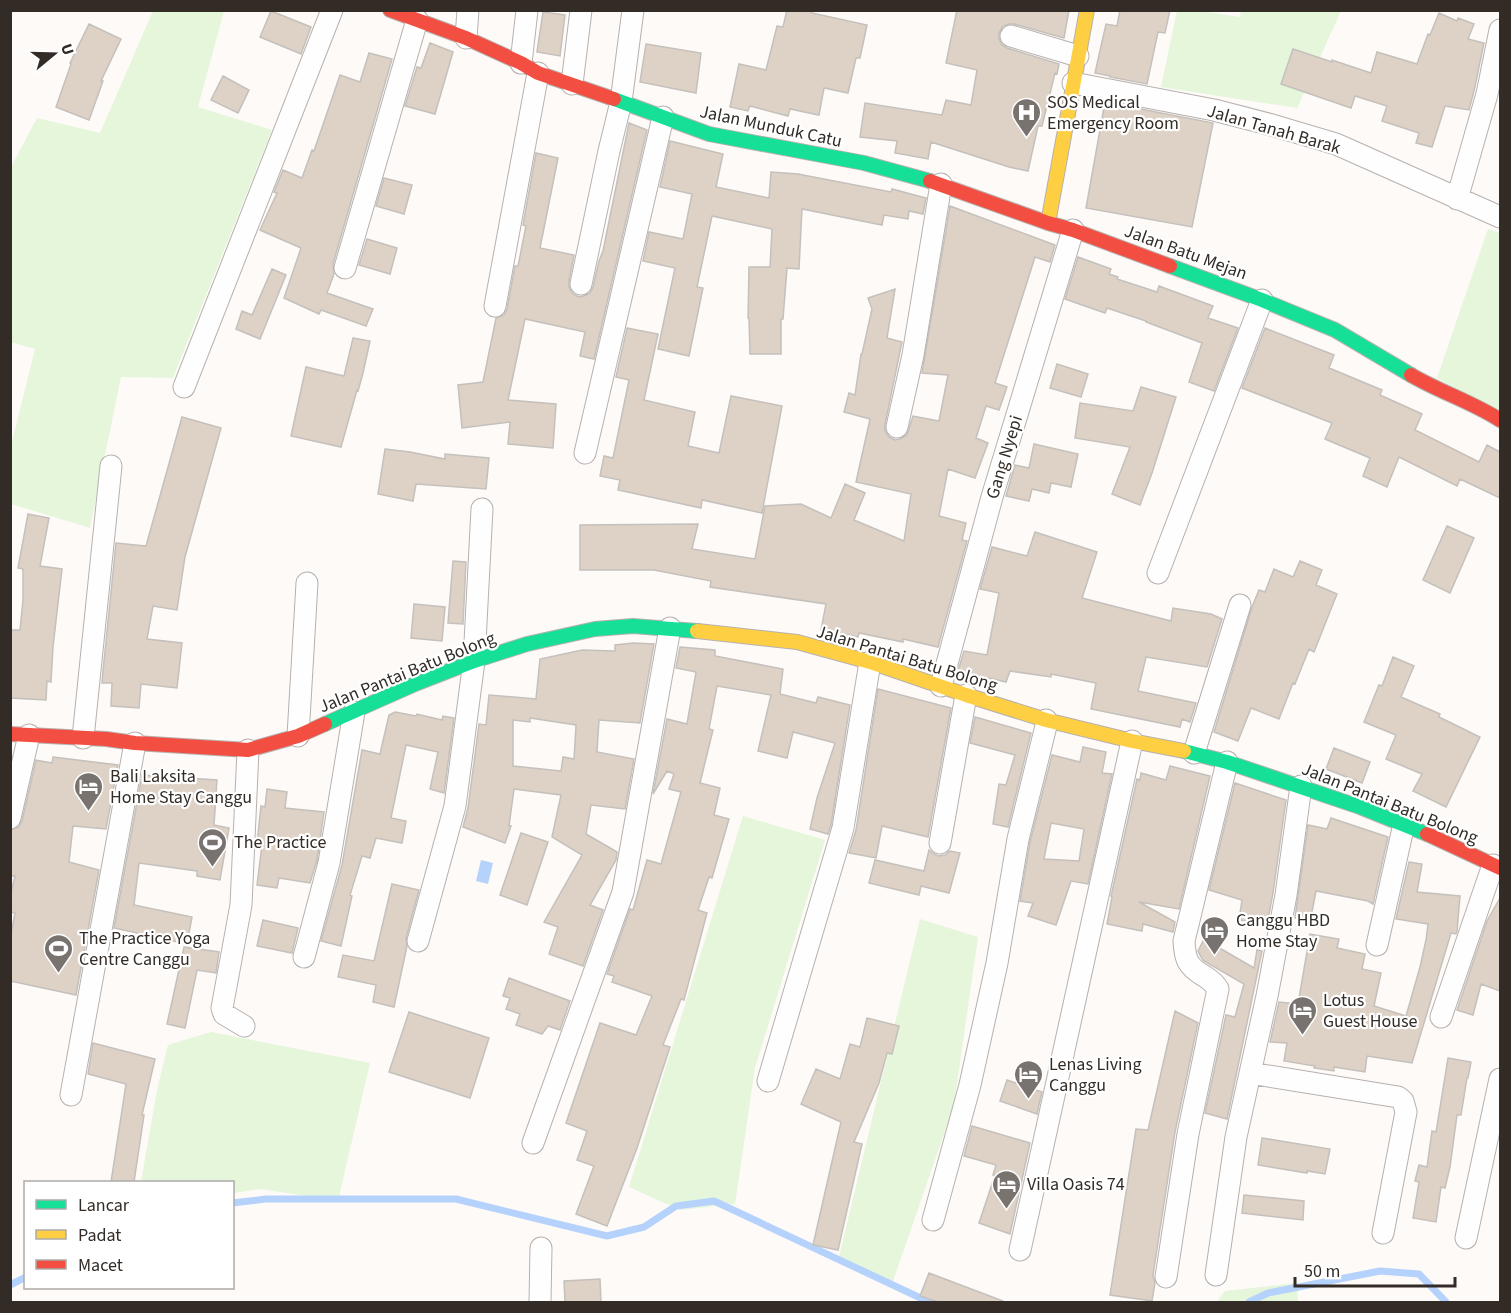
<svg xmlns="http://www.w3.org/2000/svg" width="1511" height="1313" viewBox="0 0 1511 1313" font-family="'Source Sans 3',sans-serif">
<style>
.green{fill:#e5f6db}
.water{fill:#b5d2fc}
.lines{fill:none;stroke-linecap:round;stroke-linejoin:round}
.stream{stroke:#b5d2fc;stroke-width:7}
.building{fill:#ded1c6;stroke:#c4c0bc;stroke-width:1.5;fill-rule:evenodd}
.street-casing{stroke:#b6b1ae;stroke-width:23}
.fast-casing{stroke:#b6b1ae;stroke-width:16}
.slow-casing{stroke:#b6b1ae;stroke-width:16}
.jam-casing{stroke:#b6b1ae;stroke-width:16}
.street{stroke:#fffefe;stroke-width:21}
.fast{stroke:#16e098;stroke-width:14}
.slow{stroke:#ffcf43;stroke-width:14}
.jam{stroke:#f24e42;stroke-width:14}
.labels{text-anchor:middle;stroke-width:4.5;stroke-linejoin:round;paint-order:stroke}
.poi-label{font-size:18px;fill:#322b26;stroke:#fff;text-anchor:start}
.street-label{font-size:18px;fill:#322b26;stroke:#fff}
</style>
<rect width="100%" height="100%" fill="#fdfaf8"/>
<path class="green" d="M153,11H224L198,107L272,130L173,378L121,377L90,528L11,504V446L35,349L11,342L10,169L37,118L100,133Z
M1177,11H1201L1240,17L1241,11H1341L1297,108L1161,87Z
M1488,229L1500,233V412L1437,378Z
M743,816L825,840L755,1068L735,1204L680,1210L629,1187Z
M920,919L978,937L954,1105L892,1284L838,1261Z
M211,1032L370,1063L338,1201L261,1189L233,1193L232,1182H141L157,1090L168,1045Z
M1297,1283L1298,1302H1217L1225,1291Z"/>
<path class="water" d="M481,860L493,863L488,884L476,881Z"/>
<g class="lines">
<path class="stream" d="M232,1203L266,1199H456L607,1236L644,1227L676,1206L714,1201L929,1302
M10,1285L26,1277
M1249,1302L1268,1293L1380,1271L1419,1274L1446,1302"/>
</g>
<path class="building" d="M787,10H813L812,13L867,25L860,58H856L848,93L824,88L819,115L790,109L788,116L750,106L748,111L730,107L739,64L766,70L777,26L783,27Z
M957,10H1069L1064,38L1014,24H1009L1003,26L999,33V38L1001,44L1007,48L1059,64L1057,74L1055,73L1042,126H1038L1028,171L1009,167L931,142L928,159L895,153L897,141L860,137L865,103L942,115L946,100L971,105L977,70L946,63Z
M1120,10H1170L1165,33L1158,32L1147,84L1110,77V76L1095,73L1106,24L1117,26Z
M271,11L311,27L301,54L260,37Z
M543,12L565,15L560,56L537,52Z
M1439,13L1457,21L1458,18L1474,24L1468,39L1484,43L1474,91L1469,110L1445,106L1432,147L1416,143L1419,133L1382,121L1387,106L1355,96L1351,108L1281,84L1293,49L1332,62V60L1371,73L1377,52L1417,64L1428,34L1430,35Z
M89,24L121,39L101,81H103L89,120L56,107L71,64L70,63Z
M430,43L453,52L435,114L405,106L417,67L421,68Z
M646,44L701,53L696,93L640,82Z
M369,53L392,59L333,264L334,274L327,293L373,309L366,326L321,310L319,314L284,298L301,248L260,230L277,193L274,192L283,170L302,178L312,150L314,151L340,75L360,82Z
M223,76L249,90L238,113L211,100Z
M1105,102L1213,123L1192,227L1086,208Z
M629,123L647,130L594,359L580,356L585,332L525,319L508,400L556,404L553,448L508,444L510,422L462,428L458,385L483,382L496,318L504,315L507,309L515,266H518L526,226L523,225L536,153L558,158L540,248L574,255L569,281V287L573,294L579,297L584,296L590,293L593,287L599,261L603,251Z
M670,141L723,154L716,187L769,198L771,172L798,174L891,192L892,189L926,198L923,214L909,211L908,219L884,215L882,225L802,209L799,269L787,268L783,319H781V354H750L749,318H748L749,267H770L772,229L712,216L697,287L703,288L689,356L658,349L675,268L643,261L649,232L683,239L692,194L660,187Z
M384,178L412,185L404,214L376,206Z
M950,206L1055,245L1050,262L1035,257L995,383L1007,387L999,410L986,406L976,438L988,443L975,478L948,469L939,516L966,523L962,540L967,541L938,647L903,639V642L859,633L858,637L821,630L826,604L710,587L711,581L654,570H580V525L698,524L692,549L755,559L765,506L801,504L831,518L845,484L865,493L854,520L904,541L911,494L856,482L870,419L844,412L849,393L855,395L861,354H862L872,309L868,298L895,289L887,338L902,342L885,424V431L889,437L895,440L900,439L907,435L913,416L939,421L948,375L922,373Z
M367,239L397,248L390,274L359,265Z
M1078,257L1111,269L1109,274L1118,277L1117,279L1157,292L1159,286L1213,306L1208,318L1238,328L1214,391L1189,382L1202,343L1146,322V321L1107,308L1105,313L1065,299Z
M272,269L286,275L260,339L236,329L242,311L252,315Z
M627,328L658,334L644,400L695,412L688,446L719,453L731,396L782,406L762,513L702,500L701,508L618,490L620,480L600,476L604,456L613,458L629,380L616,377Z
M1265,328L1334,355L1329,368L1382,390L1380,395L1422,414L1415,430L1479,462L1487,445L1500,452V498L1460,479L1457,486L1399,457L1387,487L1363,476L1370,458L1325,439L1332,423L1242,388Z
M353,338L370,341L363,373L358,391L357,390L341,447L291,436L306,367L344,376Z
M1057,364L1088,374L1081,397L1050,388Z
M1141,387L1176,397L1152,473L1140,505L1112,494L1130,447L1075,438L1080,403L1133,411Z
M182,417L221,428L185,557L177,610L153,606L147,639L182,643L177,688L141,684L139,708L111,706L112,683H102L103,671L116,543L146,546Z
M1034,444L1078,454L1071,487L1051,483L1049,493L1032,489L1029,501L1006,496L1015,465L1029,468Z
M385,449L410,452L445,459V454L489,458L486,489L416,484L413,501L378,494Z
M28,514L49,518L40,566L62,569L53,647L51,682L47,681L46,700L10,698V630H20L23,600V569L18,568Z
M1447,526L1474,538L1450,593L1423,580Z
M1035,532L1097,552L1082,598L1171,621L1173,608L1211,614L1222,619L1207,667L1146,657L1138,691L1196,703L1190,722L1182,719L1180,727L1091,709L1096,683L1051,674V677L1010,671L1006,682L958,671L964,651L987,655L999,593L980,589L992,547L1027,556Z
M453,561L466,562L463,624L448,623Z
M1300,561L1322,570L1316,585L1337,594L1314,652L1309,649L1295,684L1293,683L1279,719L1251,708L1238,741L1214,732L1252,607L1259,590L1265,592L1274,569L1293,577Z
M414,604L445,607L442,641L411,638Z
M633,643L654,644L640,723L599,720L597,752L634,759L625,809L591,805L586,834L617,852L616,860L590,905L603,910L583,966L549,954L558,927L544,922L582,855L552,837L561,795L514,789L509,826H511L505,843L463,827L468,808L479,724L486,725L489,695L536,699L540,659L582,650L615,651V645ZM530,718L576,725L574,759L563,757L561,771L513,766V720L530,722Z
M680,647L715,650V656L783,669L780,694L816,703L818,697L850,705L831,825L828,834L810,829L817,798L835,743L793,732L787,758L758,751L771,695L717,686L709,729L713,730L700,783L720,788L714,815L729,819L712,878L709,877L698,910L707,913L684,1000L681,999L663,1045L670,1047L637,1148L607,1226L576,1214L594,1166L577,1160L587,1131L566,1123L600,1023L636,1035L652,996L612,982L614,976L607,974L630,909L633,910L647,860L661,864L681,792L669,789L674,774L667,771L653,794L667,719L687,724L696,672L676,668Z
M1393,657L1414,666L1401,697L1440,714L1439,717L1480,737L1446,807L1413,791L1422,774L1386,759L1396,735L1364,722L1379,685L1382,686Z
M878,689L951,708L928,837L882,826L876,858L849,853L856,830Z
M395,712L416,716L417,714L442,720L443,716L454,718L444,793L430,789L438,752L406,745L391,818L406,821L402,843L376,838L370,858L362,856L350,895L352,896L341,946L321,941L342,865L362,750L380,754L389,715Z
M975,717L1031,733L1008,827L993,824L999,784L1006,785L1015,755L970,743Z
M1083,747L1106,752L1102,773L1112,774L1088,884L1071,881L1056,925L1028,916L1033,903L1020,901L1030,842L1052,755L1080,762ZM1051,823L1084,829L1079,861L1044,859Z
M1334,748L1370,762L1362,783L1326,769Z
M53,757L118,765L106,829L73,826L69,862L99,870L76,995L10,981V940L15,913L10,912V897L15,876H10V830L19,827L22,821L36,760L52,763Z
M1170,766L1210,776L1179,909L1139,902L1175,922L1173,932L1143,924L1142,931L1107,924L1112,897L1111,896L1137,779L1140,780L1141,773L1166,780Z
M142,775L217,780L214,825L229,828L220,880L197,876V871L139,863L134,905L192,917L187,944L114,928Z
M1235,783L1286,800L1273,893L1267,925L1239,920L1242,900L1209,890Z
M267,789L287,792L285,808L324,812L317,860L310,883L279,878L277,888L257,885L262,845L256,844L257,843L261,806L265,807Z
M1331,818L1388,837L1373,904L1368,901L1316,891L1310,922L1295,918L1308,825L1327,829Z
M521,833L548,842L527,905L500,895Z
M929,850L932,853L938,856L945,855L950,851L960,853L949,893L921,886L919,895L869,883L875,860L924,871Z
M1409,862L1422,864L1417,892L1460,896L1457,931L1456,934L1451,933L1412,1063L1367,1056L1365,1072L1334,1067V1071L1314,1068L1315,1066L1284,1061L1287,1043L1270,1042L1279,1002L1298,1004L1310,934L1339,939L1337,948L1365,954L1362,969L1381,973L1374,1006L1406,1016L1420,967L1426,940L1428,924L1396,919Z
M392,884L419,890L406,938L407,946L394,1007L373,1002L376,985L338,977L343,955L374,961Z
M1500,898V991L1481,984L1473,1015L1457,1010L1487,921Z
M263,920L298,928L292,953L257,946Z
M1204,939L1254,968L1257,950L1262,951L1227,1119L1205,1113L1226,1015L1235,1017L1244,984L1204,961L1201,957L1198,951Z
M184,947L219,952L216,973L197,970L185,1028L167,1024Z
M509,978L570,1001L560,1030L548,1026L542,1034L516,1025L520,1014L506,1009L510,998L503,996Z
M1175,1011L1198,1023L1175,1132L1153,1275L1155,1283L1152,1301L1110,1295L1136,1129L1148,1130Z
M409,1012L489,1038L470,1098L389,1072Z
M867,1018L899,1026L892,1054L887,1053L879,1083L854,1142L862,1144L838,1250L813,1245L841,1122L801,1104L816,1069L840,1079L850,1044L860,1047Z
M93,1043L155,1059L142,1115H144L134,1182H111L126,1084L88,1074Z
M1448,1058L1471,1062L1468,1078H1467L1461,1115H1457L1450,1167L1445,1188L1441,1187L1436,1222L1413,1218L1419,1182L1415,1181L1419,1165L1427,1167L1432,1131L1436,1132Z
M1007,1080L1042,1092L1037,1114L1000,1101Z
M972,1126L1030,1143L1010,1234L979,1223L995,1175H993L996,1165L964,1156Z
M1262,1138L1330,1149L1325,1174L1307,1171V1173L1258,1165Z
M1244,1195L1304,1201L1303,1220L1242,1213Z
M929,1273L1003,1301V1302H938L920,1296Z
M600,1279L601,1302H565L564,1281Z"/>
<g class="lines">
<defs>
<path id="street" d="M1011,36L1078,56
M466,38L468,10
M521,63L527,10
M1073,83L1214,110L1272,125L1336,144L1500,217
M572,84L581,10
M1457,199L1487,94L1500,30
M345,268L417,20
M581,284L609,151L621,102L633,10
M495,306L538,73
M184,387L332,10
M897,427L913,355L941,184
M585,453L663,117
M1158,573L1262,300
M941,686L992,497L1073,230
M298,736L307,583
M83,738L111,466
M1194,753L1240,605
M10,818L29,735
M940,843L966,695
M418,941L455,806L474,661L482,509
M1377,945L1404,824
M304,957L329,863L354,712
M1441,1017L1493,865
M244,1026L224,1014L222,1008L241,905L248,750
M1250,1073L1398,1097L1403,1101L1406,1112L1383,1233
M768,1081L843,828L870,662
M71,1095L135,743
M533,1143L623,892L670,628
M933,1220L970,1085L997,963L1018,839L1046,726V720
M1466,1238L1500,1079
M1020,1250L1132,741
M1216,1275L1236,1137L1267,996L1286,895L1301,786
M1166,1277L1188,1134L1218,989C1214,982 1210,980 1204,976C1187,966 1185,959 1184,941L1227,762
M540,1302L541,1248"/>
<path id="fast" d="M614,99L709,134L864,163L930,181
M1170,266L1262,300L1335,330L1411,375
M325,724L415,684L474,661L527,644L595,629L633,626L697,631
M1184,751L1227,762L1360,807L1427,834"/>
<path id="slow" d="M1048,223L1087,10
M697,631L797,642L870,662L966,695L1046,720L1132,741L1184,751"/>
<path id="jam" d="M390,10L466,38L521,63L538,73L614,99
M930,181L1048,223L1073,230L1170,266
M1411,375C1440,392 1472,402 1500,420
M10,734L106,739L135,743L248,750L298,736L325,724
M1427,834L1500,868"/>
</defs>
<use href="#street" class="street-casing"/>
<use href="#fast" class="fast-casing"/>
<use href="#slow" class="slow-casing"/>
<use href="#jam" class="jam-casing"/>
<use href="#street" class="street"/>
<use href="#fast" class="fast"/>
<use href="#slow" class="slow"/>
<use href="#jam" class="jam"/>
</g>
<defs>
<symbol id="hospital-pin" viewBox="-11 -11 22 30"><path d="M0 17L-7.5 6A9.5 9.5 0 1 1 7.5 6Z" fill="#797370" stroke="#fff"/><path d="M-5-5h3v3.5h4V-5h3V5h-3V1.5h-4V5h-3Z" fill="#fff"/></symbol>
<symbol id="hotel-pin" viewBox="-11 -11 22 30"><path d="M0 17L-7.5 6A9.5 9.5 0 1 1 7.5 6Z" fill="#797370" stroke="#fff"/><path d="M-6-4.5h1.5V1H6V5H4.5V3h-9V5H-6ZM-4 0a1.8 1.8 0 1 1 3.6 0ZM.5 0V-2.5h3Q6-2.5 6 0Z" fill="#fff"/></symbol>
<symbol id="stadium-pin" viewBox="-11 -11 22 30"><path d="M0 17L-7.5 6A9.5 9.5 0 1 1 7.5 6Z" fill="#797370" stroke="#fff"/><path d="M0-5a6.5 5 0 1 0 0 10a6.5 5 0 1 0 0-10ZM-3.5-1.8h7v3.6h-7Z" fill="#fff"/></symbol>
</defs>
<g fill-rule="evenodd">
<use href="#hospital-pin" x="1010" y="96" width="33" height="45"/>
<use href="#hotel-pin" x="72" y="770" width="33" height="45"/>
<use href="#stadium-pin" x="196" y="826" width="33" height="45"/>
<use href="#hotel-pin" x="1198" y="914" width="33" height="45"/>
<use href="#stadium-pin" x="42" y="932" width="33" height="45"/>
<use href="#hotel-pin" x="1286" y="994" width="33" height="45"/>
<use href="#hotel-pin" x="1012" y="1058" width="33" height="45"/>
<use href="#hotel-pin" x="990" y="1168" width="33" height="45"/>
</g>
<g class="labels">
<g class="poi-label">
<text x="1047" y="108">SOS Medical<tspan x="1047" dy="21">Emergency Room</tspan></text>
<text x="110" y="782">Bali Laksita<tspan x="110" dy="21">Home Stay Canggu</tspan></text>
<text x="234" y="848">The Practice</text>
<text x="1236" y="926">Canggu HBD<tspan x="1236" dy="21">Home Stay</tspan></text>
<text x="79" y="944">The Practice Yoga<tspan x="79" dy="21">Centre Canggu</tspan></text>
<text x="1323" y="1006">Lotus<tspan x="1323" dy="21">Guest House</tspan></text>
<text x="1049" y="1070">Lenas Living<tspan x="1049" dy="21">Canggu</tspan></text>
<text x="1027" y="1190">Villa Oasis 74</text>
</g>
<g class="street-label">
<text transform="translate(771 126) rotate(12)" y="6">Jalan Munduk Catu</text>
<text transform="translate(1274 129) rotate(16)" y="6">Jalan Tanah Barak</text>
<text transform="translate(1186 252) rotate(20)" y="6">Jalan Batu Mejan</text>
<text transform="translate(1004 457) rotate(-73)" y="6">Gang Nyepi</text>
<text transform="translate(907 658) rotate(17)" y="6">Jalan Pantai Batu Bolong</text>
<text transform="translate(407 672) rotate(-22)" y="6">Jalan Pantai Batu Bolong</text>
<text transform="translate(1390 803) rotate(22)" y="6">Jalan Pantai Batu Bolong</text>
</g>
</g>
<rect width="1511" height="1313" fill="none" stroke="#322b26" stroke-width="24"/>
<rect x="24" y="1181" width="210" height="108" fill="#ffffff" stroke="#adaaa8" stroke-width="1.5"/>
<rect x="36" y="1200" width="30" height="9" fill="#16e098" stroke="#adaaa8" stroke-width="1.5"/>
<text x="78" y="1211" font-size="18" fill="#322b26">Lancar</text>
<rect x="36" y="1230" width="30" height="9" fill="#ffcf43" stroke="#adaaa8" stroke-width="1.5"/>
<text x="78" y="1241" font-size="18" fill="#322b26">Padat</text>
<rect x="36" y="1260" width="30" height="9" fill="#f24e42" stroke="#adaaa8" stroke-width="1.5"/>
<text x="78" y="1271" font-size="18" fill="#322b26">Macet</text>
<g transform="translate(54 54) rotate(71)" stroke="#ffffff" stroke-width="4.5" paint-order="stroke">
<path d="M0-4.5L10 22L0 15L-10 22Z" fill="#322b26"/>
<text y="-9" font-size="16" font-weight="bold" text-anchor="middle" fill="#322b26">U</text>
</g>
<path d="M1295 1277v9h160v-9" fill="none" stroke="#322b26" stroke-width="3"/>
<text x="1304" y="1277" font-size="18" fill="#322b26" stroke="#ffffff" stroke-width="4.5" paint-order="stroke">50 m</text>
</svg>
